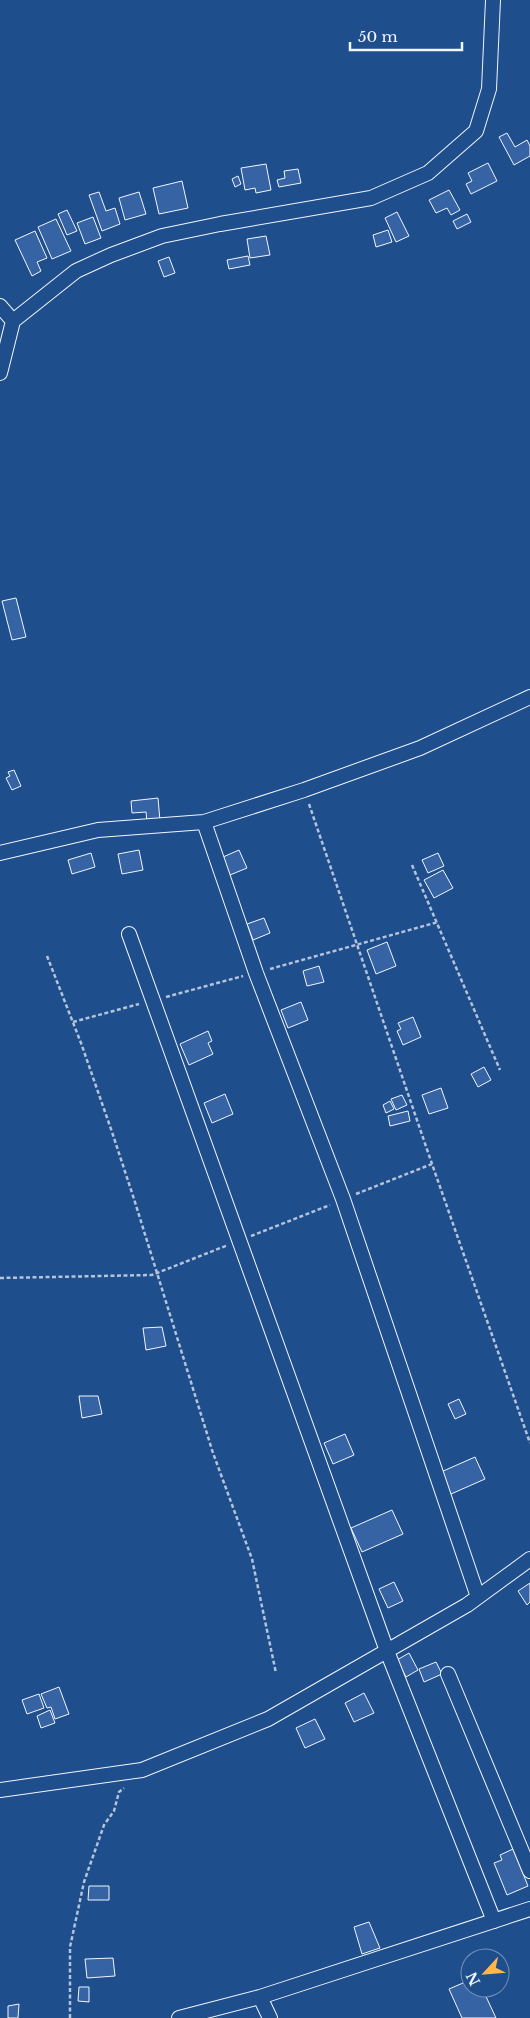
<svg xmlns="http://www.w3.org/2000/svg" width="530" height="2018" viewBox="0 0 530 2018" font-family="'Libre Baskerville',serif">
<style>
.building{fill:#3563a3;stroke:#f2f6ff}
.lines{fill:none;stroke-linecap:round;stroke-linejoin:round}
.street-casing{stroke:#f2f6ff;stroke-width:16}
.path{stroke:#b3c4dc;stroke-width:2.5;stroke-dasharray:4 2.5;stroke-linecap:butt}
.street{stroke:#1f4e8c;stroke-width:14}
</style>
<rect width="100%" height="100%" fill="#1f4e8c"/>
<path class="building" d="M507,133L515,147L527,140L530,146V156L514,165L499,137Z
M488,163L497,181L471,194L466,184L472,181L468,173Z
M266,164L271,190L256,193L255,188L245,190L241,168Z
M298,169L301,183L279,187L277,180L285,178L284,171Z
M238,176L241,184L235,187L232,179Z
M182,181L188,208L159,214L153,188Z
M449,190L460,210L451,215L447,208L436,213L429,200Z
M99,192L106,211L115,208L120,224L102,231L89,195Z
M139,192L146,214L125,220L119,198Z
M67,210L77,231L67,235L58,214Z
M397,212L409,236L396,242L385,218Z
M467,214L471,222L457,229L453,221Z
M93,217L101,238L85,244L77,223Z
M56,219L71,251L52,259L38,227Z
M388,230L392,242L376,247L373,235Z
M35,231L47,258L37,262L41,271L32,276L15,240Z
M266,236L270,255L250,258L247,239Z
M248,256L250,265L229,269L227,260Z
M169,257L175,273L164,277L158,261Z
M16,598L26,637L12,640L2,601Z
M14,770L21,786L12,790L6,778L10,776L8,772Z
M158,798L160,821L147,822L146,812L132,813L131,801Z
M139,850L143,870L122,874L118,854Z
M239,850L247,868L230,875L223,857Z
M91,853L95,867L72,874L68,860Z
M438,853L444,866L428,873L422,860Z
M443,870L453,888L434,898L424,880Z
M264,918L270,933L253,940L247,924Z
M387,942L396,966L376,974L367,950Z
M319,966L324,982L307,986L303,971Z
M301,1002L308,1020L288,1028L281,1010Z
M413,1017L421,1037L403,1045L397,1031L401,1029L398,1023Z
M208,1031L212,1041L208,1043L213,1054L189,1065L180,1044Z
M484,1067L491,1080L478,1087L471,1074Z
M441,1088L448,1108L429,1114L422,1095Z
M225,1094L233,1114L212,1123L204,1103Z
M402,1095L407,1105L396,1110L391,1099Z
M390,1101L394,1109L386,1113L383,1105Z
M408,1111L410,1121L390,1126L388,1116Z
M162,1327L166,1346L146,1350L143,1328Z
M79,1396H98L102,1414L82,1418Z
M459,1399L466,1414L455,1419L448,1404Z
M345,1434L354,1455L333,1464L324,1443Z
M475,1457L485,1479L451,1494L441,1472Z
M392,1510L403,1534L362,1552L351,1528Z
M394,1582L403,1601L388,1608L379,1589Z
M530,1583V1602L527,1605L518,1591Z
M409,1653L418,1670L406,1677L397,1660Z
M436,1662L442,1674L424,1682L419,1669Z
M59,1687L69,1714L55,1719L51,1707L47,1708L41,1694Z
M364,1693L374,1713L354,1722L345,1703Z
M39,1694L44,1708L27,1714L22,1700Z
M50,1710L55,1723L41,1728L37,1716Z
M315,1719L325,1739L305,1748L296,1728Z
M513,1849L528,1886L507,1895L494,1863L502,1860L500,1855Z
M89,1886H109V1900H88Z
M369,1922L380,1948L362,1954L354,1927Z
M113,1958L115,1976L87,1978L85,1959Z
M470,1980V1988H482L496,2018H462L449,1989Z
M79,1987H89V2002L78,2001Z
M19,2004L18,2018H8V2006Z"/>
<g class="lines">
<defs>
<path id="street" d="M0,306L13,321
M0,373L13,321L76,271L111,255L162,236L220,224L371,198L428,173L476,131L489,89L493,0
M204,822L256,973L343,1199L478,1597
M0,853L98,830L204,822L304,790L420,748L530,697
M129,934L387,1651L494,1921
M448,1674L530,1871
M0,1790L142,1770L268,1719L467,1605L530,1559
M260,1997L270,2018
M179,2018L260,1997L530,1909"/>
</defs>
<use href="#street" class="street-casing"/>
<path class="path" d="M309,804L432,1164
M412,865L500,1070
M47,956L81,1043L112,1132L134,1199L213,1453L252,1559L276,1673
M270,969L438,922
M166,997L243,976
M73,1022L139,1004
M356,1194L432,1164L530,1443
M251,1236L330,1205
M0,1278L152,1275L228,1245
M70,2018V1947L84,1882L104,1825L114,1811L119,1792L124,1788"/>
<use href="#street" class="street"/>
</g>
<g transform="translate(485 1973) rotate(244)"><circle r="24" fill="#1f4e8c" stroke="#7391ba"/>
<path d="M0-4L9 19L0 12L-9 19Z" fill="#ffb74d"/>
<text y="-8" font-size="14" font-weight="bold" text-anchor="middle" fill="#f2f6ff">N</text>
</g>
<path d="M350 42v8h112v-8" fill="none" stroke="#f2f6ff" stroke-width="2.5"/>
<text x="358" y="42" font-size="15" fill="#f2f6ff" stroke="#1f4e8c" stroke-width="4" paint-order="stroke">50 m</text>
</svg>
